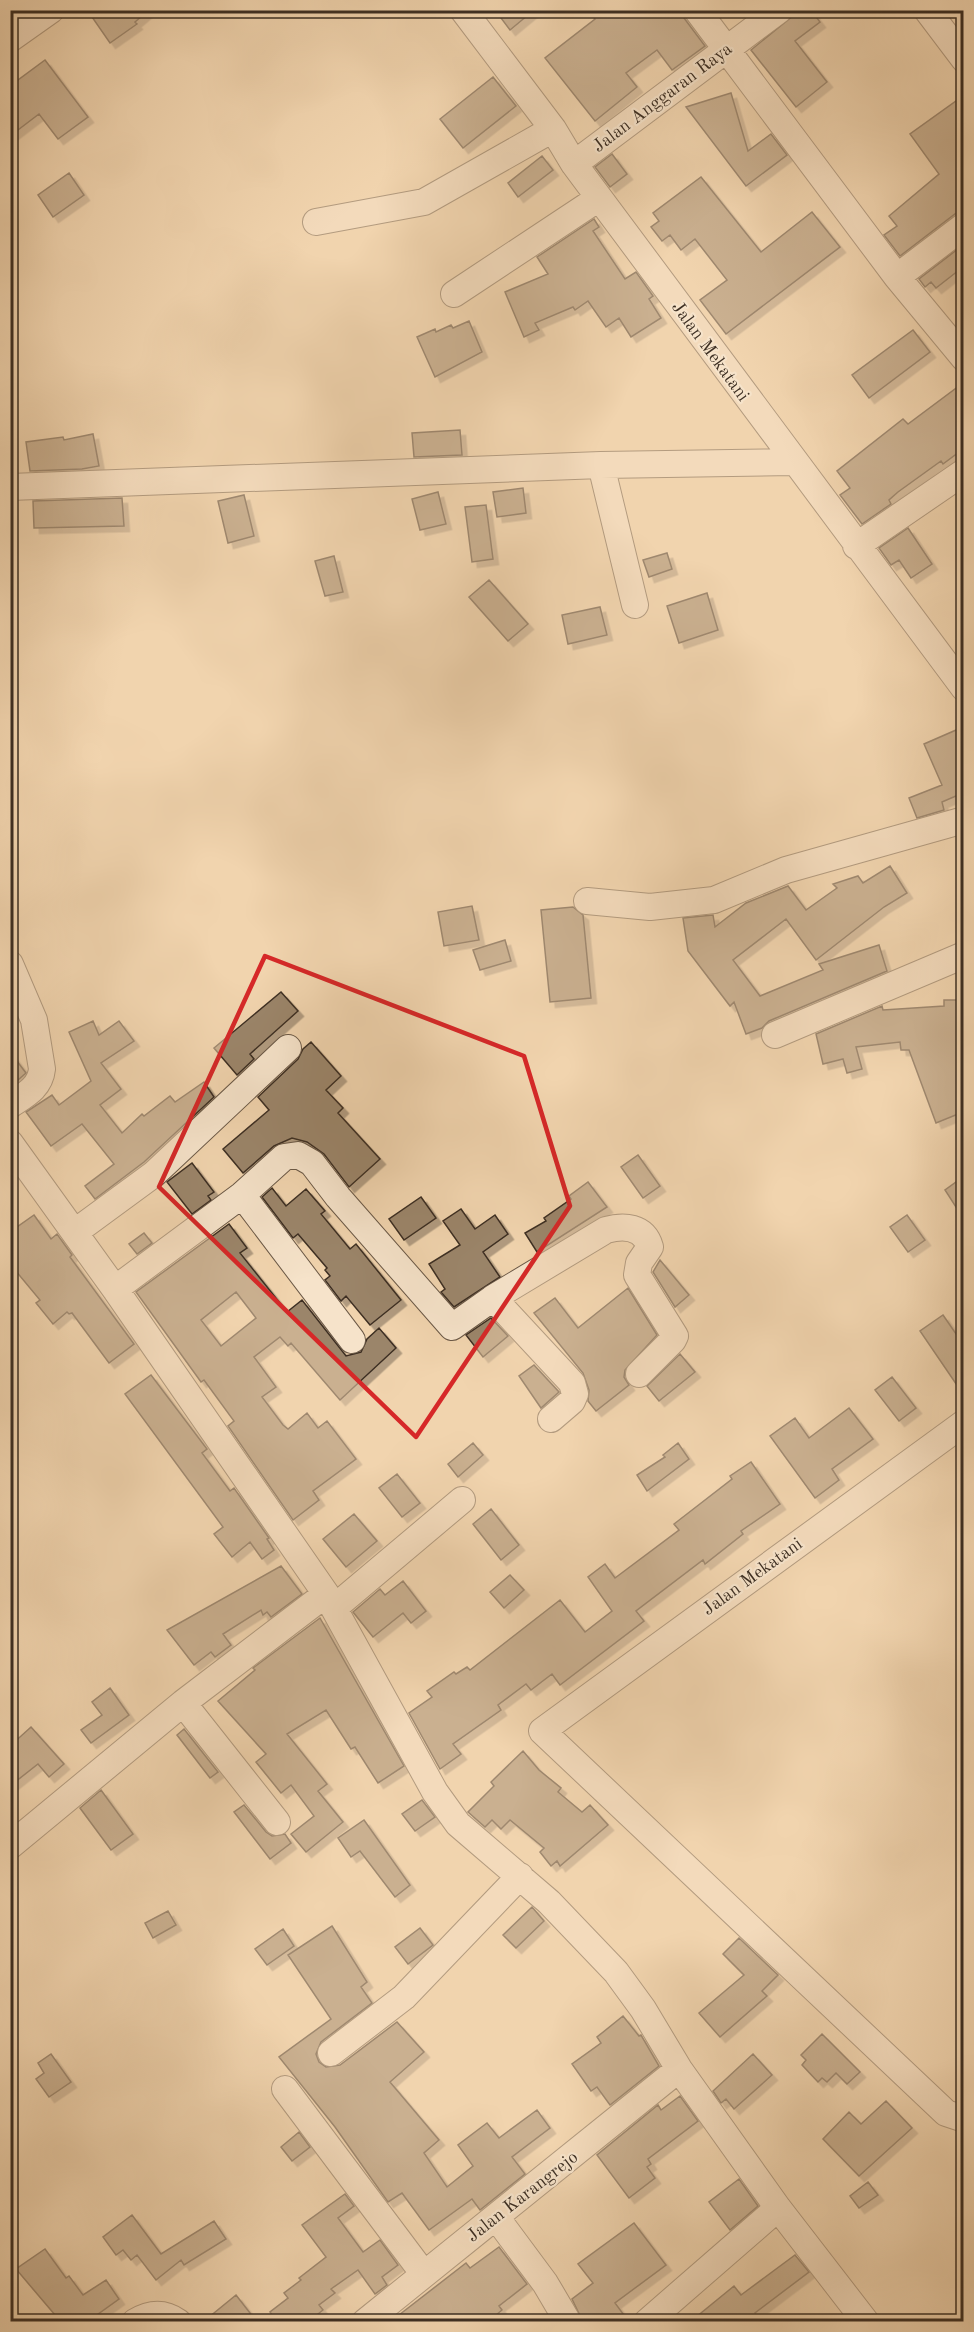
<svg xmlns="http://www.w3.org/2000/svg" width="974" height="2332" viewBox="0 0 974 2332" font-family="'Old Standard TT',serif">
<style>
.building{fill:#9b856b;stroke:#3d2f23;stroke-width:1.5;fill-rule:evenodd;filter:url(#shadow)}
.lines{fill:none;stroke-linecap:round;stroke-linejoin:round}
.minor-casing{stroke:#6a5846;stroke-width:28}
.minor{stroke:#f6e3ca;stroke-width:26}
.marked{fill:none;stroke:#d62828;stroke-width:4.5;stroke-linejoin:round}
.labels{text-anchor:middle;stroke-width:4.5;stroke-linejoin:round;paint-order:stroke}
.street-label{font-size:18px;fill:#3d2f23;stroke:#f6e3ca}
</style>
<defs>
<filter id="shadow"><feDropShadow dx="5.5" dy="5.5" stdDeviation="0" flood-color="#0004"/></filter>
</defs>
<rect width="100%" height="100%" fill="#f1d4ae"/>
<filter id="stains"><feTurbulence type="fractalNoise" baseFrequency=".00333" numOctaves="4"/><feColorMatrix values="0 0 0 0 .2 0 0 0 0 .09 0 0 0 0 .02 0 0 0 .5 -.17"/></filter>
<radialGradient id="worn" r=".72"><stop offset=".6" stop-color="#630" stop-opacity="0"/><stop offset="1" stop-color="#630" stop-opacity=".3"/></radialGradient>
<path class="building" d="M102,10H149L135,22L137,24L110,43L92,17Z
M495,10H534L510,30Z
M589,10H678L705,46L672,70L657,50L626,73L637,87L595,121L545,58L595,19Z
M800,10H811L820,22L795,41L827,82L796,107L751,50Z
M45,60L88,117L58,139L39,114L10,136V86Z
M493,77L516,106L463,148L440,119Z
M731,93L748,151L771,134L787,155L746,186L686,107Z
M963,96V211L955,214L900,256L884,235L897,226L889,216L939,174L910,134Z
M612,154L627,174L610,187L595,167Z
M542,156L553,170L518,197L508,183Z
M69,173L84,195L53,217L38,195Z
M701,177L761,252L812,212L840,247L726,334L700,300L727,280L695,239L681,250L670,235L662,241L651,227L659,221L653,213Z
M594,219L599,227L593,231L625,279L636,272L653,296L649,299L661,318L631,337L619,318L606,327L588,301L575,310L573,307L535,323L539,330L524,337L505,292L548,274L537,257Z
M963,245V267L936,288L931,282L925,287L919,279Z
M469,321L482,352L435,377L417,337L435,329L436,332L451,325L453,328Z
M913,330L930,352L869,398L852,375Z
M963,383V449L943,464L941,461L898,492L889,500L891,504L862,524L840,495L850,488L837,471L903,419L908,424Z
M460,430L462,455L414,457L412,433Z
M93,434L99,466L82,469L30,471L26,442L63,437L64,440Z
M523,488L526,513L497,517L493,492Z
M438,492L446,524L420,530L412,499Z
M244,495L254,536L228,543L218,501Z
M122,498L124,526L34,528L33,501Z
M486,505L493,559L472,562L465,507Z
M908,528L932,564L911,578L899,560L891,565L879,548Z
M667,553L672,569L649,577L643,560Z
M334,556L343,592L325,596L315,561Z
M489,580L528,624L508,641L469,597Z
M707,593L718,630L679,643L667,606Z
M600,607L607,635L568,644L562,615Z
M963,727V793L942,802L944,810L917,818L909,798L942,785L924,744Z
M890,866L907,893L884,907L816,960L786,919L733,960L760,996L823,970L819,964L879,945L887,971L769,1021L762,1028L746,1034L734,1002L730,1006L688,951L683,918L713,915L715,927L746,903L788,886L806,910L837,888L833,884L858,876L863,883Z
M472,906L479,940L444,946L438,912Z
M573,907L583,915L591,998L550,1002L541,910Z
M505,940L511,961L480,970L473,950Z
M281,992L298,1011L250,1054L254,1059L237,1075L214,1048Z
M944,1000H963V1096H957L963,1112L936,1123L909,1050H901L900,1042L856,1047L862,1069L847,1073L843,1059L823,1064L816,1034L882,1006L883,1010L944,1006Z
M93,1021L99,1035L119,1021L134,1041L101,1063L121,1089L100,1105L122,1133L142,1114L144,1116L170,1096L175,1102L204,1082L214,1097L144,1162L95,1199L85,1186L114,1164L82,1124L51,1146L26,1112L52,1095L59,1105L91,1081L69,1032Z
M311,1042L341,1076L326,1090L343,1108L338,1113L380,1159L349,1187L324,1154L307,1142L292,1138L274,1146L243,1173L223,1149L269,1110L258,1097L298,1059L303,1049Z
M10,1052L26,1073L10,1087Z
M638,1155L660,1186L643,1198L621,1167Z
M192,1163L214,1192L208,1196L211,1200L192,1214L167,1182Z
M963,1177V1218L945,1190Z
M588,1182L607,1207L537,1252L525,1233L546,1221L544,1218L571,1199L569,1196Z
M272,1188L286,1206L306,1189L325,1211L321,1214L350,1249L356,1244L401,1300L370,1325L346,1296L341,1301L325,1280L330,1276L325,1270L327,1268L298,1234L293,1238L262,1197Z
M421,1197L436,1218L404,1240L389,1219Z
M461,1209L475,1229L495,1215L508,1234L483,1252L500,1277L454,1307L441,1292L445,1289L429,1264L460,1245L443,1221Z
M34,1215L51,1239L57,1234L72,1255L70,1257L134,1344L109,1363L72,1313L69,1314L67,1312L53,1324L36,1303L40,1300L10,1264V1232Z
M907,1215L925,1240L908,1252L890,1227Z
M229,1224L247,1248L240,1253L287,1312L302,1300L346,1356L361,1352L367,1339L379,1328L396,1348L340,1400L291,1343L288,1346L280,1337L254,1357L276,1387L262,1397L283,1425L288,1429L307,1413L318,1428L327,1421L356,1459L313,1491L319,1500L293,1520L228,1426L234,1421L204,1380L201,1382L136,1292ZM236,1292L256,1318L221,1346L201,1320Z
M144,1233L152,1243L137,1254L129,1244Z
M660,1260L689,1295L675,1307L653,1272Z
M628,1288L657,1335L625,1370L624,1377L629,1385L596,1411L588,1401L589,1390L583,1373L534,1313L555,1298L578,1328Z
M943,1315L963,1344V1394L920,1331Z
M491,1318L508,1336L483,1357L466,1335Z
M680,1354L695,1372L659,1401L647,1386Z
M534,1365L559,1392L541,1408L519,1376Z
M151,1375L207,1449L202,1453L230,1491L234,1488L269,1538L267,1539L274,1550L262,1559L250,1542L232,1557L214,1534L223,1527L125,1394Z
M892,1377L916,1408L899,1421L875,1390Z
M849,1408L873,1439L832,1469L839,1480L815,1498L770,1436L795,1418L809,1438Z
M473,1443L483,1455L458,1477L448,1464Z
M678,1443L689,1459L647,1491L637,1475L665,1457L663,1455Z
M751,1462L780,1504L741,1531L743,1534L705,1564L703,1560L636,1611L644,1621L560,1685L552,1674L531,1690L526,1684L498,1705L501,1710L453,1744L461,1754L440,1769L409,1713L432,1697L427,1691L454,1672L456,1674L467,1667L470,1670L560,1600L585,1632L612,1611L588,1577L605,1564L615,1578L679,1530L674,1524L732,1479L730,1476Z
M397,1474L420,1503L402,1517L379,1488Z
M491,1509L519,1545L501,1560L473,1524Z
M354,1514L377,1541L346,1567L323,1539Z
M281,1566L302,1594L271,1617L267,1612L263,1615L261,1610L223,1634L231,1645L215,1657L211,1652L194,1665L167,1630Z
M510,1575L524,1590L504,1608L490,1592Z
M403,1581L426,1611L411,1623L403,1613L373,1637L353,1612L380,1589L385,1595Z
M320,1618L404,1766L378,1783L355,1747L351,1749L326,1710L287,1734L327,1784L318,1791L343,1822L306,1852L291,1834L314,1816L291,1785L281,1793L256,1762L266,1754L218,1701L255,1670L253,1668Z
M110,1688L129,1715L91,1743L81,1730L102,1715L92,1702Z
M31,1727L64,1764L49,1777L38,1764L10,1786V1746Z
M184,1729L218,1772L210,1778L177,1735Z
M523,1751L539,1770L561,1788L558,1792L582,1812L590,1805L608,1825L560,1866L557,1861L551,1866L540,1852L544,1848L510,1820L501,1829L492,1820L485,1827L468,1812L494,1786L491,1782Z
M101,1790L133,1834L111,1850L80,1808Z
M422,1800L435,1817L415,1831L402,1814Z
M244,1805L266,1832L272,1836L285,1834L291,1843L270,1859L234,1812Z
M364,1820L410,1885L395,1897L360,1851L351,1857L338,1838Z
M532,1907L544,1921L516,1948L503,1935Z
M168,1911L176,1925L153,1938L145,1923Z
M332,1926L367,1982L361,1987L372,2003L321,2042L316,2054L319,2062L326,2067L340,2065L397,2022L424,2052L390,2082L439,2140L424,2153L447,2187L473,2166L458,2145L487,2123L499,2138L537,2110L550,2128L512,2157L525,2174L480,2210L472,2199L429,2230L402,2193L388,2202L335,2127L279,2057L331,2019L288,1955Z
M420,1928L433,1945L408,1964L395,1947Z
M283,1929L294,1946L267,1965L255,1949Z
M739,1938L778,1975L762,1991L767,1996L720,2037L699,2013L744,1975L723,1954Z
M623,2016L639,2036L641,2035L659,2066L610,2105L597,2087L591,2091L572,2064L601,2043L597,2037Z
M822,2034L860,2072L847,2084L836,2073L827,2082L822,2078L818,2082L802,2065L806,2060L801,2055Z
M51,2054L71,2082L49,2097L36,2079L44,2073L38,2063Z
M753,2054L772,2075L734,2109L726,2099L721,2103L713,2091Z
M680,2096L698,2121L648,2159L651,2164L647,2167L655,2178L629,2198L597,2155L658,2105L661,2110Z
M886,2101L912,2128L859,2176L823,2139L849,2112L861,2124Z
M299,2132L310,2147L292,2161L281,2147Z
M739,2179L758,2206L730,2230L709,2202Z
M868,2182L878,2195L859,2208L850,2196Z
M345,2194L354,2206L338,2218L363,2252L380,2240L398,2265L382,2277L387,2285L375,2294L358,2270L331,2289L335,2293L319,2305L323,2310L308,2322H277L270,2312L288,2298L284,2293L301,2280L299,2278L326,2257L302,2225Z
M132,2215L161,2254L214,2221L226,2239L184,2265L181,2260L156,2280L137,2255L131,2260L123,2250L116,2255L103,2237Z
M634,2223L666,2265L615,2303L629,2322H583L572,2299L593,2283L578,2264Z
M499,2247L527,2284L499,2306L502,2310L488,2322H390L466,2263L470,2268Z
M45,2249L66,2278L69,2276L83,2295L106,2280L119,2299L87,2322H61L16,2269Z
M795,2255L809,2272L755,2313L761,2322H690L734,2286L741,2295Z
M236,2295L257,2322H203Z"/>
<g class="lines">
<defs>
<path id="minor" d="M463,10L553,129L574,164L964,688
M697,10L897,277L964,358
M927,10L964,59
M10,39L51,10
M574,164L779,10
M316,222L424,202L553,129
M897,277L964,226
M454,294L599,198
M601,465L635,605
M10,487L601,465L793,462
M856,546L964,472
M587,901L650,907L714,900L786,870L964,820
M10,964L34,1020L42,1069C40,1088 25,1095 10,1105
M775,1035L964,955
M10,1143L115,1289L326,1594L435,1792L458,1824L549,1902L616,1972L643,2009L679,2069L778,2208L866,2322
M242,1195L352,1340
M75,1232L154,1174L288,1048
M115,1289L242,1195L284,1157L298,1155L312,1163L338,1197L452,1327L493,1298L572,1383L575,1394L572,1401L551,1419
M493,1298L606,1230C624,1225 644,1226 650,1247L639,1263L637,1275L675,1336L673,1340L639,1374
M964,1423L542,1731L946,2113L964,2119
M335,1607L462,1500
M183,1703L277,1822
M10,1846L183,1703L326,1594
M331,2053L404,1997L520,1876
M285,2089L423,2273
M496,2217L545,2283L568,2322
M135,2322C150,2313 164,2312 178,2322
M365,2322L679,2069
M647,2322L778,2208"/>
</defs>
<use href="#minor" class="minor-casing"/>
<use href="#minor" class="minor"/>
</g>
<path d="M0 0H974V2332H0ZM265,956L524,1056L570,1206L416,1437L159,1187Z" fill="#f1d4ae" fill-opacity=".55" fill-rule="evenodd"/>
<path class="marked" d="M265,956L524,1056L570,1206L416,1437L159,1187Z"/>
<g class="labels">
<g class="street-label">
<text transform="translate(662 97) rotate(-37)" y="6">Jalan Anggaran Raya</text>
<text transform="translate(711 351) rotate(54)" y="6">Jalan Mekatani</text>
<text transform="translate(752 1576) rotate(-36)" y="6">Jalan Mekatani</text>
<text transform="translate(522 2196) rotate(-38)" y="6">Jalan Karangrejo</text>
</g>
</g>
<rect width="974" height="2332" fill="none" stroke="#f1d4ae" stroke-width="36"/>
<rect x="12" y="12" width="950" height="2308" fill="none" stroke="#3d2f23" stroke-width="3"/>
<rect x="18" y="18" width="938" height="2296" fill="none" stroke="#3d2f23" stroke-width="1.5"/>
<rect width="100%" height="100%" filter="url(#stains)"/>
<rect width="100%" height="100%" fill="url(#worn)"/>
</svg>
